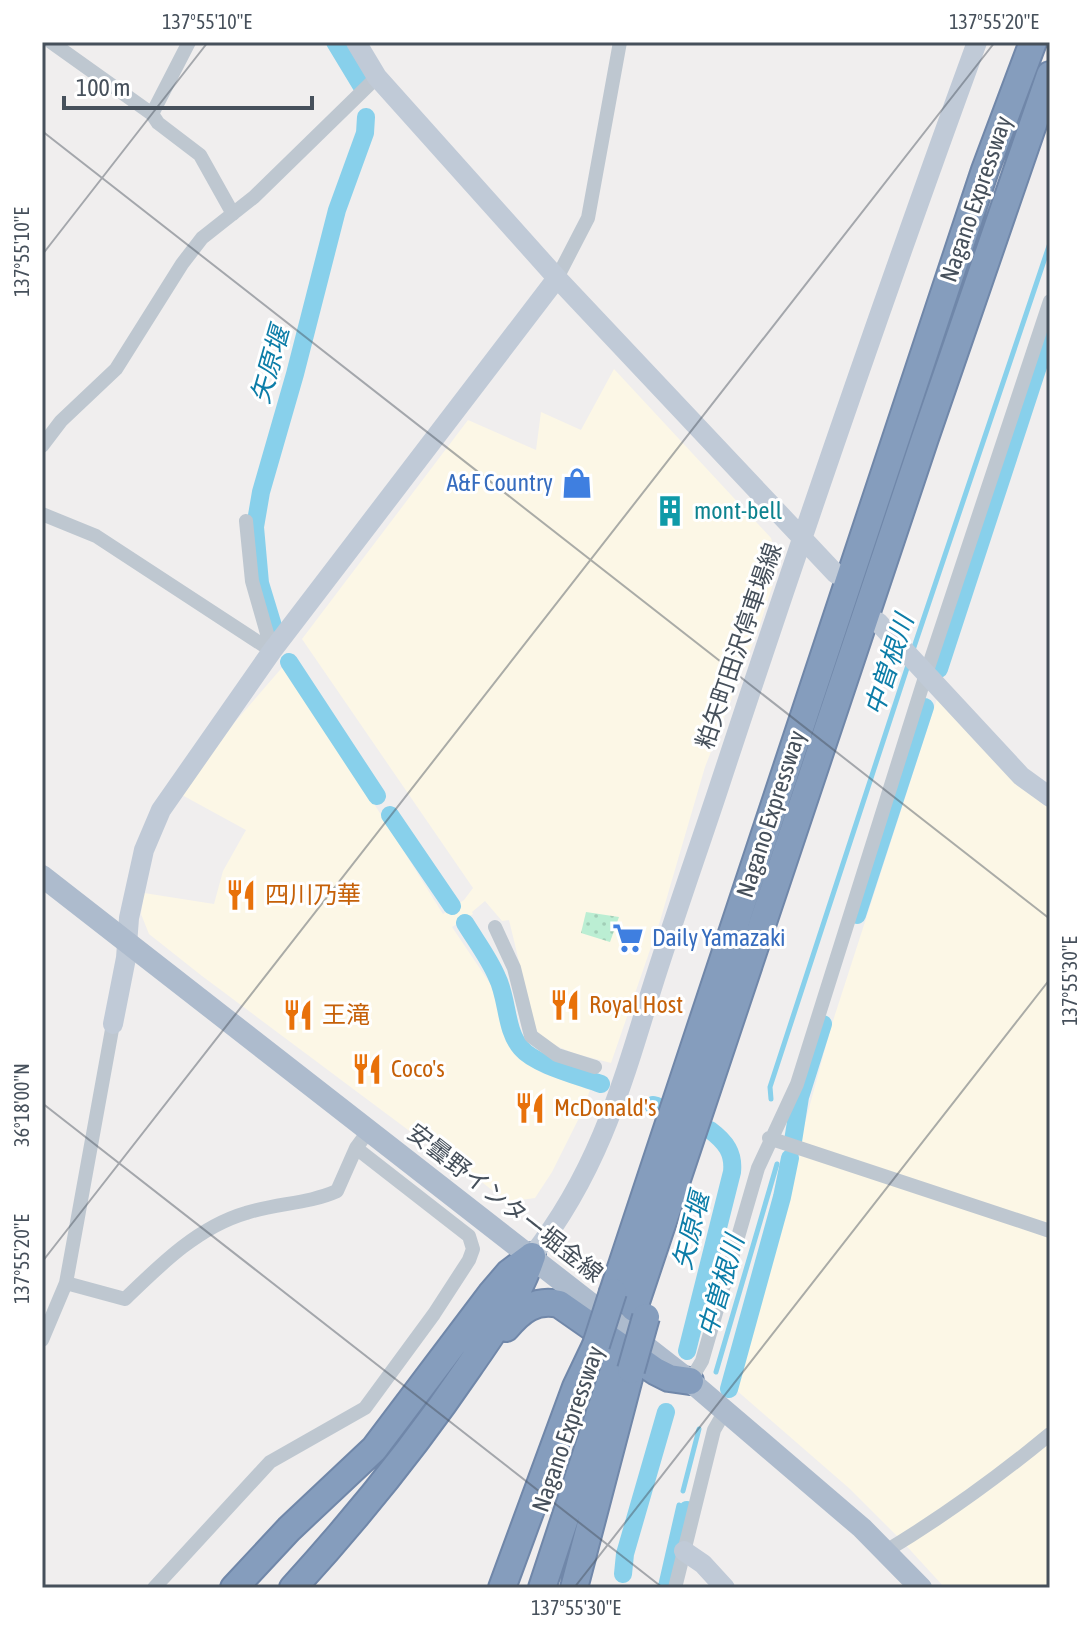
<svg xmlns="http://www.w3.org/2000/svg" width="1092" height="1630" viewBox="0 0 1092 1630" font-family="'Asap Condensed','Noto Sans JP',sans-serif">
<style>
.commercial{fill:#fcf7e6}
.grass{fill:url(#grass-dots)}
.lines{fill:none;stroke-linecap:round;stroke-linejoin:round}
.stream{stroke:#88d0eb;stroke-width:5}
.canal{stroke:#88d0eb;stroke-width:18}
.highway-casing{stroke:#7087a9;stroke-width:30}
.street{stroke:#bec7d0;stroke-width:14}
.secondary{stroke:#c0cad7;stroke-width:20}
.primary{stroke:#adbbcd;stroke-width:22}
.highway{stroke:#859dbd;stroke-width:26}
.highway-bridge-casing{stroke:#7087a9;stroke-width:30;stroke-linecap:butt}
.highway-bridge{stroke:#859dbd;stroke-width:26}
.ticks{fill:none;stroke:#46505b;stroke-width:2;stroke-opacity:0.45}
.labels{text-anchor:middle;stroke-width:6;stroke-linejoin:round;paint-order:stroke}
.street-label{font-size:24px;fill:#46505b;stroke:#fff}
.shop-label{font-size:24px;fill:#366cbe;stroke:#fff;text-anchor:end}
.culture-label{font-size:24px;fill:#0d838f;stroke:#fff;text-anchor:start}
.food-label{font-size:24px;fill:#c56008;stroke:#fff;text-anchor:start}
.water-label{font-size:26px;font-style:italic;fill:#0c7da8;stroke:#fff}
.neatline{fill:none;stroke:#46505b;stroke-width:3}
.ticks-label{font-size:20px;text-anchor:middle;fill:#46505b}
</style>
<defs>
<pattern id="grass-dots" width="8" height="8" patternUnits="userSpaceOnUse" patternTransform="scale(2)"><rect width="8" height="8" fill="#bbeed3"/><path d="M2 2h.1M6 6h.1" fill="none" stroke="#a2ceb7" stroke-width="1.8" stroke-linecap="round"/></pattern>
</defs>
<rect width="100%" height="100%" fill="#f0eeee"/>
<path class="commercial" d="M614,369L771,538L779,565L759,628L705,767L660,921L611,1063L573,1053L550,1043L538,1033L534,1024L509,920L502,921L485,901L472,912L473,914L452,927L491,985L508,1042L516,1056L542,1073L590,1090L583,1110L552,1172L535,1198L507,1202L454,1160L451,1162L202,976L149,934L141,914L144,893L214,904L223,871L246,830L182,795L235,722L286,663L443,914L464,900L473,888L302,639L468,420L536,450L541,412L581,430Z
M937,699L1016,783L1050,809V1588H945L901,1540L850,1489L735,1389L800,1154L799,1145L831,1027Z"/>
<path class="grass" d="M586,912L619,917L610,942L581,933Z"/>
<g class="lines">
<path class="stream" d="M912,653L1050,243
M771,1099L770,1087L909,662
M716,1372L777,1164
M683,1491L699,1429
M660,1588L679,1505"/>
<path class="canal" d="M335,42L361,85
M274,629L260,583L255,527L261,492L295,374L337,210L365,133L366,117
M289,662L377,796
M939,669L1050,330
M390,815L452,906
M857,915L925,707
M465,923C476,941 489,958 497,977C508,999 505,1030 521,1048C535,1065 580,1076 601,1084
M653,1105L657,1106
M793,1141L800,1097L823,1024
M687,1351L732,1172C734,1153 726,1142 710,1130
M729,1389L782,1197L790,1158
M623,1574L625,1554L666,1412
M668,1588L687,1510"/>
<defs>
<path id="highway" d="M613,1292L985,170L1033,42
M634,1308L925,438L1050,75
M506,1328C521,1310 535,1299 559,1304L655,1371L669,1378L690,1381
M234,1588L289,1529L374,1449L491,1294L509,1273L532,1256
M293,1588C356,1519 416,1445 469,1367C494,1331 518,1298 532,1256
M502,1588L576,1387L596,1345
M542,1588L617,1361
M574,1588L629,1378"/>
</defs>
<use href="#highway" class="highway-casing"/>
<path class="street" d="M51,42L152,114L158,123L200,155L233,214
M152,114L189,42
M557,278L588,218L620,42
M42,446L61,421L116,369L182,264L202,238L254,197L377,77
M42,514L96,536L272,651
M246,521L252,581L272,651
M495,927L514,968L531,1036L557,1055L595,1067
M769,1138L1050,1231
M66,1283L125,1299C160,1265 198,1227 246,1213C276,1203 308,1204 337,1191L356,1148
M42,1340L66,1283L113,1024
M690,1381L702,1361L758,1168L797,1084L926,674L1050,301
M886,1551C944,1516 998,1477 1050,1434
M154,1588L270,1462L365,1408L434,1314L469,1260L473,1249L469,1236L356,1148L370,1129
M675,1588L714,1430L725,1411"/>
<path class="secondary" d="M356,42L377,77L557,278L836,574
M878,622L1021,776L1050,797
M113,1024L126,958L129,918L144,850L161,810L272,651L557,278
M532,1256C597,1173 621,1089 651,991C672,924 695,859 717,793C800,541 886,291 977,42
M684,1551L703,1564L725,1588"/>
<path class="primary" d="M42,876L690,1381L862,1528L921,1588"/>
<use href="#highway" class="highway"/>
<defs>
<path id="highway-bridge" d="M596,1345L613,1292
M631,1370L646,1317"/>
</defs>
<use href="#highway-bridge" class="highway-bridge-casing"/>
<use href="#highway-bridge" class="highway-bridge"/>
</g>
<path class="ticks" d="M42,131L1050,919M42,255L208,42M42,1103L663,1588M42,1262L995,42M574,1588L1050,979"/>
<defs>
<symbol id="shop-bare" viewBox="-9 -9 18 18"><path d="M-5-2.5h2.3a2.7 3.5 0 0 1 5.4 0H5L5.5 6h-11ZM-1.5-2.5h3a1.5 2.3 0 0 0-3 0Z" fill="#3f7fe0" stroke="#fff" stroke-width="2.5" paint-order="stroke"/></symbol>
<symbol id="building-bare" viewBox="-9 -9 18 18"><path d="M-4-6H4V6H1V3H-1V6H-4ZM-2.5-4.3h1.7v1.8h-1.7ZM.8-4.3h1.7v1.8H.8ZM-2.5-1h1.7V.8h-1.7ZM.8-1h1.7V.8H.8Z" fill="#0f9aa8" stroke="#fff" stroke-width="2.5" paint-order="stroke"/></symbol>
<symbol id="restaurant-bare" viewBox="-9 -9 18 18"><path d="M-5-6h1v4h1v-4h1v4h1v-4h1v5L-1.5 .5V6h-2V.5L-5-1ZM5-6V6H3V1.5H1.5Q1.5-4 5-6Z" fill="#e8710a" stroke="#fff" stroke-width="2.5" paint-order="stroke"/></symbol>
<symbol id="supermarket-bare" viewBox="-9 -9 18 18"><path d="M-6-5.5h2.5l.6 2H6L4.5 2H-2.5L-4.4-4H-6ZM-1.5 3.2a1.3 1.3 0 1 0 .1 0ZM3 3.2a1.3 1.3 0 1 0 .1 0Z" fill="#3f7fe0" stroke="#fff" stroke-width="2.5" paint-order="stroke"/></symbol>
</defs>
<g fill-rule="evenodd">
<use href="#shop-bare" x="555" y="461" width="44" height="44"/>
<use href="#building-bare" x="648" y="489" width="44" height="44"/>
<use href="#restaurant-bare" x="219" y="873" width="44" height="44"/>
<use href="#supermarket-bare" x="606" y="916" width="44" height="44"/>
<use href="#restaurant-bare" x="543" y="983" width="44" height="44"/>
<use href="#restaurant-bare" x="276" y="993" width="44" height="44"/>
<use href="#restaurant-bare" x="345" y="1047" width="44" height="44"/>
<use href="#restaurant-bare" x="508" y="1086" width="44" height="44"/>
</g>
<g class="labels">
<g class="street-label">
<text transform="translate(976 199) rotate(-71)" y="8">Nagano Expressway</text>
<text transform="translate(739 646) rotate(-71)" y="8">粕矢町田沢停車場線</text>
<text transform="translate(771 814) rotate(-72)" y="8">Nagano Expressway</text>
<text transform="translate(505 1203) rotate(38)" y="8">安曇野インター堀金線</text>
<text transform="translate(568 1429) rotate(-71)" y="8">Nagano Expressway</text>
</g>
<g class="shop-label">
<text x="553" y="491">A&amp;F Country</text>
<text x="652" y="946" text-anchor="start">Daily Yamazaki</text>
</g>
<g class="culture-label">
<text x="694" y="519">mont-bell</text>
</g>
<g class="food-label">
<text x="265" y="903">四川乃華</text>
<text x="589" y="1013">Royal Host</text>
<text x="322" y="1023">王滝</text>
<text x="391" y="1077">Coco's</text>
<text x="554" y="1116">McDonald's</text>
</g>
<g class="water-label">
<text transform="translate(270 365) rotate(-74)" y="9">矢原堰</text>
<text transform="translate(889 665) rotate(-72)" y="9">中曽根川</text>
<text transform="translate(691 1231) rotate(-76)" y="9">矢原堰</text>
<text transform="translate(721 1286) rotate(-74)" y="9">中曽根川</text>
</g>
</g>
<rect width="1092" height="1630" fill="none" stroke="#ffffff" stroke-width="88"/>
<path d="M64 96v12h248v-12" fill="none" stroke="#46505b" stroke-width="4"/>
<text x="76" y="96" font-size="24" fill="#46505b" stroke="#ffffff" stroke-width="6" paint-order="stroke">100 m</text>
<rect x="44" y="44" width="1004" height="1542" class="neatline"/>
<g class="ticks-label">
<text x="207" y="29">137°55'10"E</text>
<text x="994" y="29">137°55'20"E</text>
<text transform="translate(22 252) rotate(-90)" y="7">137°55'10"E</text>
<text transform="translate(1070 981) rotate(-90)" y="7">137°55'30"E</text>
<text transform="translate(22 1105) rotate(-90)" y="7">36°18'00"N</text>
<text transform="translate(22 1259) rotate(-90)" y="7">137°55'20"E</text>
<text x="576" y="1615">137°55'30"E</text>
</g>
</svg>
